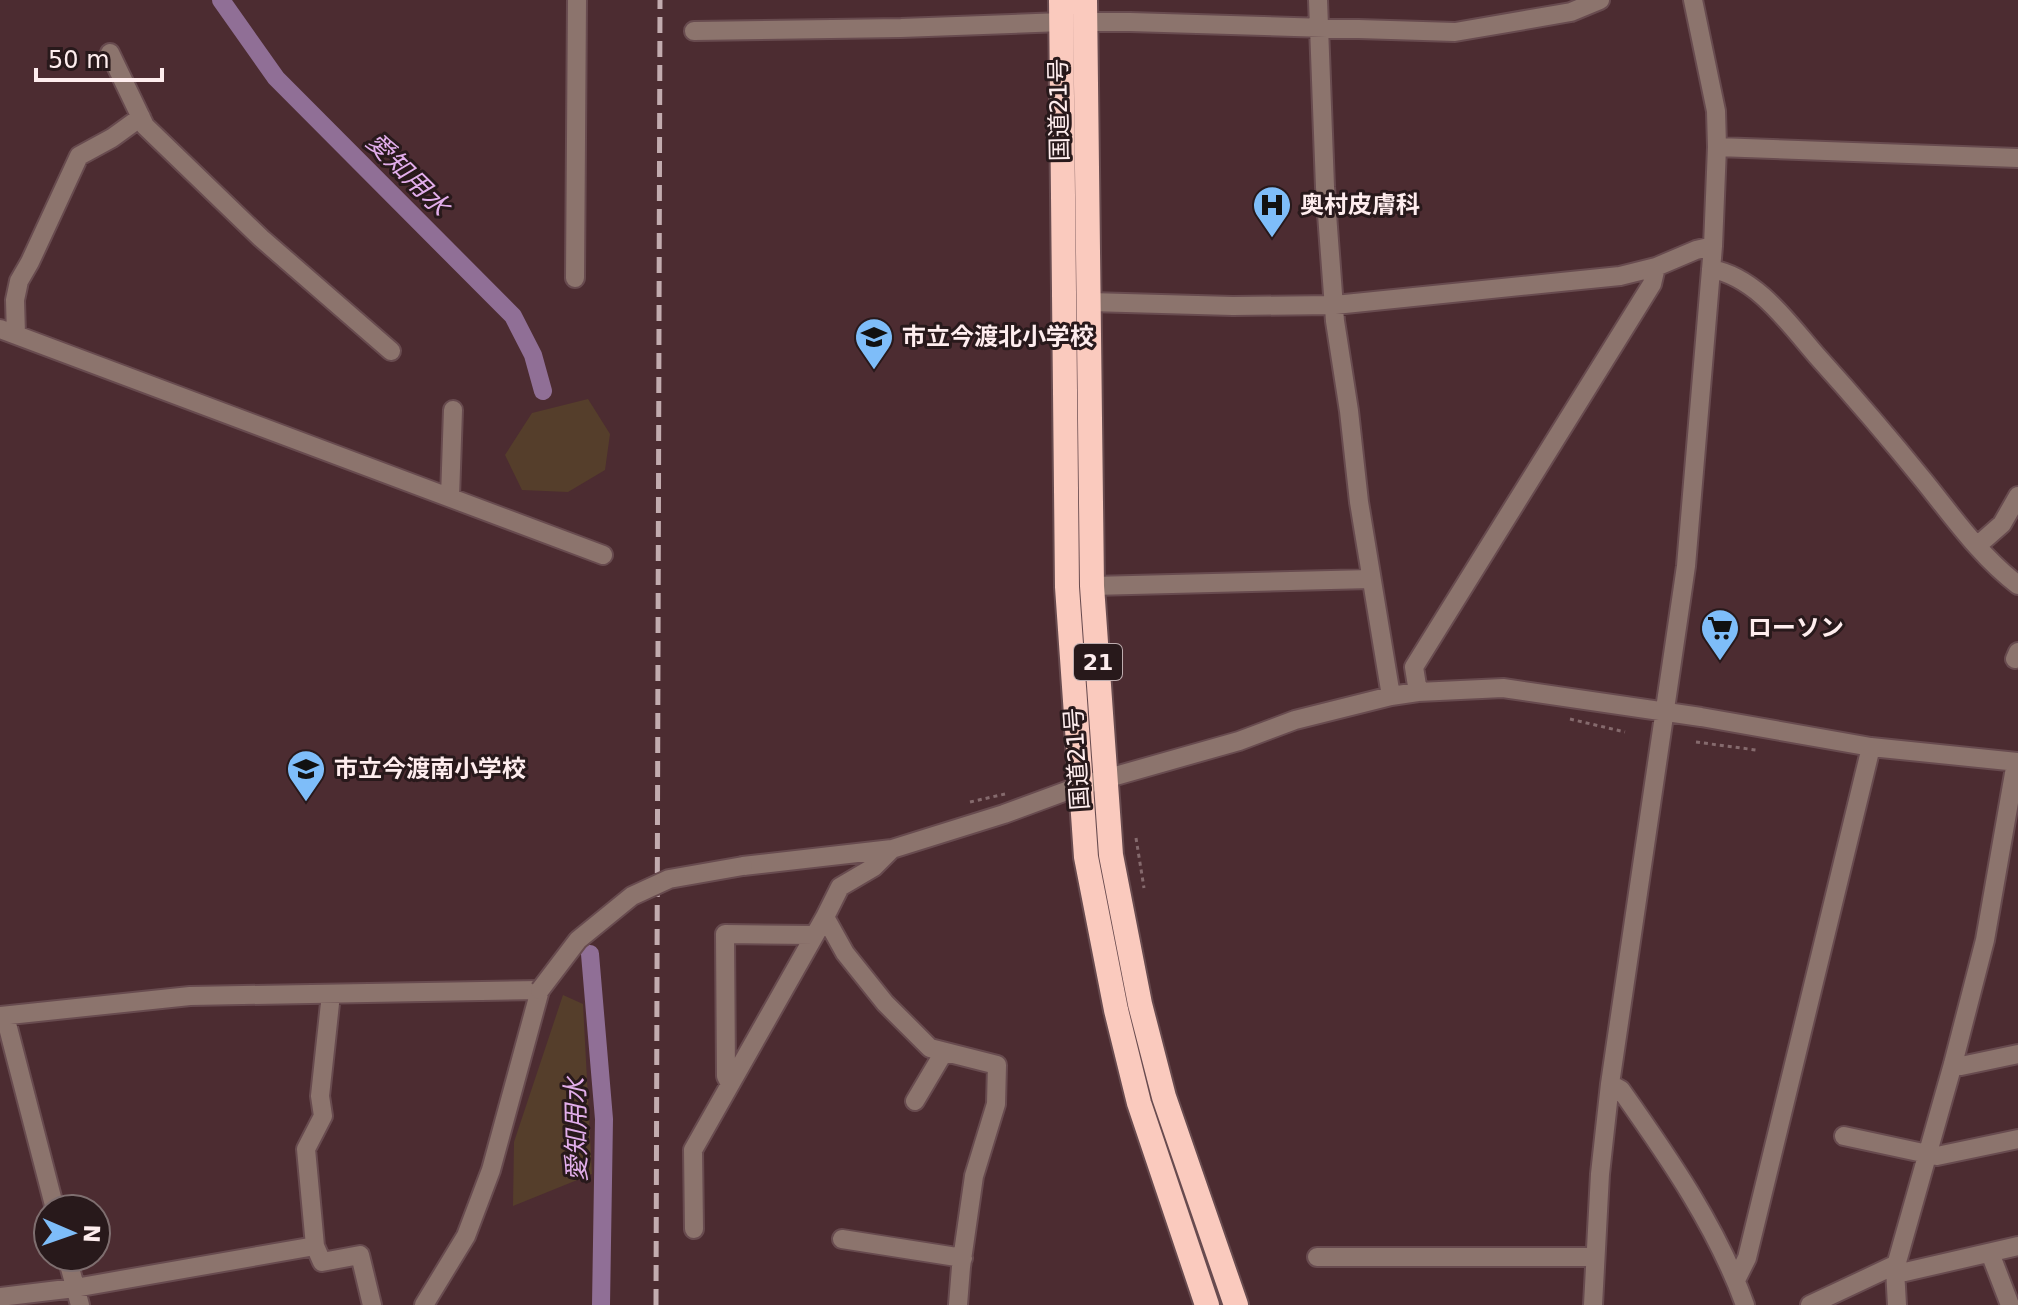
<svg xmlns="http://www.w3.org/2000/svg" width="2018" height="1305" viewBox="0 0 2018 1305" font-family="'DejaVu Sans','Noto Sans JP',sans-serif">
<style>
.green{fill:#553e2b}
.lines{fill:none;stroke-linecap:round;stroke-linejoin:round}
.canal{stroke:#906f96;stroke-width:18}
.minor-casing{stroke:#684b4f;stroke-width:22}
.highway-casing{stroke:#684b4f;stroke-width:28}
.path{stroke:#856a6d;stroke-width:3;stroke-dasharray:4 4;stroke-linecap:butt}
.minor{stroke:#8c746d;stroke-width:18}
.highway{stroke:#facabe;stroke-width:24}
.rail{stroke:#c2acaf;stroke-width:5;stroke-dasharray:16 8;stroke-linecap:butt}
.minor-bridge-casing{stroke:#684b4f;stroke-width:22;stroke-linecap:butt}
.minor-bridge{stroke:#8c746d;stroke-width:18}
.labels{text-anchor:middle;stroke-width:6;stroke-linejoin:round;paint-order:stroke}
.shield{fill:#28191b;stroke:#beadaf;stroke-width:2}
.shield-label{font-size:22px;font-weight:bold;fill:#feedee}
.street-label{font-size:24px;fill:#feedee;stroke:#28191b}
.poi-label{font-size:24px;font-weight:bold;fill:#feedee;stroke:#28191b;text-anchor:start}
.water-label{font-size:26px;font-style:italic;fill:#e2aeeb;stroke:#28191b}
</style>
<rect width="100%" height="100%" fill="#4c2c31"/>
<path class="green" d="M588,399L610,434L605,470L568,492L522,490L505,455L532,413Z
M563,995L583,1004L592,1174L513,1206L514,1142Z"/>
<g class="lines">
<path class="canal" d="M221,0L276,78L513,316L533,355L543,391
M590,954L604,1119L601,1305"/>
<defs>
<path id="minor" d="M1318,0L1325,187L1335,321L1349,411L1359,502L1391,696
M1086,22H1130L1455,32L1571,12L1600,0
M694,31L901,28L1062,22
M110,53L145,126L261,238L391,351
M1717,147L2018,158
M1711,269C1757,277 1789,324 1817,356C1854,397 1890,439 1924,481C1953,517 1981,557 2018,585
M575,278L577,0
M1090,302L1233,306L1335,305L1620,276L1656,267L1696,250L1713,246
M0,329L603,555
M16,335L15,300L19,281L30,262L79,156L112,138L141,117
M450,497L453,410
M1977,546L2002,524L2018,496
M1092,586L1371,579
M2015,659L2018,652
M1418,692L1414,667L1652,284L1656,267
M2016,762L1985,940L1953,1064L1895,1269L1905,1272L2018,1246
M892,849L874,867L840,887L825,917L845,953L885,1003L930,1048L997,1065L996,1104L974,1176L961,1267L958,1305
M743,866L892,849L1004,814L1080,786L1239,741L1295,720L1391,696L1418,692L1503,688L1701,717L1871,747L2018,762
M331,994L320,1096L323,1116L306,1149L315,1246L322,1262L360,1255L372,1305
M0,1016L190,996L540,990L491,1170L466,1236L424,1305
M5,1016L55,1209
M1953,1064L1961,1066L2018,1054
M730,1084L726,1076L725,934L814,935
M1610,1084L1621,1090C1669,1158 1717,1227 1745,1305
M915,1101L944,1052
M1844,1136L1937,1156L2018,1139
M694,1229L693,1150L825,917
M842,1239L963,1258
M1990,1253L2010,1305
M67,1257L80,1305
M1317,1257H1595
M1895,1269L1897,1305
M1736,1280L1747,1258L1871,747
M0,1297L75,1288L315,1246
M1593,1305L1600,1174L1610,1084L1686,566L1713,246L1717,147L1716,111L1693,0
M1810,1305L1897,1264"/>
<path id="highway" d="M1061,0L1067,587L1086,857L1116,1010L1139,1103L1207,1305
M1085,0L1092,586L1111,855L1140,1004L1164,1097L1236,1305"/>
</defs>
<use href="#minor" class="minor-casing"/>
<use href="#highway" class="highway-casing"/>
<path class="path" d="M1570,719L1625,732
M1696,742L1756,750
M970,802L1005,794
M1136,838L1144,888"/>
<use href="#minor" class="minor"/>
<use href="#highway" class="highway"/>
<path class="rail" d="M656,1305L660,0"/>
<defs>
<path id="minor-bridge" d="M540,990L578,940L632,896L669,879L743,866"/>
</defs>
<use href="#minor-bridge" class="minor-bridge-casing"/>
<use href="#minor-bridge" class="minor-bridge"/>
</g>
<defs>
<symbol id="hospital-pin" viewBox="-11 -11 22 30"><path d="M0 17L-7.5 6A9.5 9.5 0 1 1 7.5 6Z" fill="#7ebdf9" stroke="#28191b"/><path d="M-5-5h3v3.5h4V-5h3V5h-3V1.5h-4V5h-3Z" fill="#111"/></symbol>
<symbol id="school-pin" viewBox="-11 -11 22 30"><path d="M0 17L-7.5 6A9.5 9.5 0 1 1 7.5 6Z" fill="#7ebdf9" stroke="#28191b"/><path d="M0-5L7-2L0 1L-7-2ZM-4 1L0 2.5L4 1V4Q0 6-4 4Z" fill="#111"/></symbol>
<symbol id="supermarket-pin" viewBox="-11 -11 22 30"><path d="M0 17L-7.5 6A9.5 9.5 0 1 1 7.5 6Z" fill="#7ebdf9" stroke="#28191b"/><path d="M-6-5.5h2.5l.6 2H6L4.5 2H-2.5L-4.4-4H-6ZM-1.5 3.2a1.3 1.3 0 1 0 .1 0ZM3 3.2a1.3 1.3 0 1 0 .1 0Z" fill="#111"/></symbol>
</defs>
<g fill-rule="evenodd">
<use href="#hospital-pin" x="1250" y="183" width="44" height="60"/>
<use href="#school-pin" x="852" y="315" width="44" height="60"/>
<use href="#supermarket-pin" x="1698" y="606" width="44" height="60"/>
<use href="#school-pin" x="284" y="747" width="44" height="60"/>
</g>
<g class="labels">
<rect class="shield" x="1074" y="644" width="48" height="36" rx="6"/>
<g class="shield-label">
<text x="1098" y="670">21</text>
</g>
<g class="street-label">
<text transform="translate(1059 110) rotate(-91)" y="8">国道21号</text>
<text transform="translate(1077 759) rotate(-94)" y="8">国道21号</text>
</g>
<g class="poi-label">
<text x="1300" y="213">奥村皮膚科</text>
<text x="902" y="345">市立今渡北小学校</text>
<text x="1748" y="636">ローソン</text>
<text x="334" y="777">市立今渡南小学校</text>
</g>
<g class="water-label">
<text transform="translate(408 174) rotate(45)" y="9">愛知用水</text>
<text transform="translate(576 1130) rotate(-91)" y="9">愛知用水</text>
</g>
</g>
<g transform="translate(72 1233) rotate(92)"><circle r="38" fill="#28191b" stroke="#7e6e6f" stroke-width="2"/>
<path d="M0-6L14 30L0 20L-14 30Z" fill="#7ebdf9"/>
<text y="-12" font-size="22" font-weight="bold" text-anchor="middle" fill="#feedee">N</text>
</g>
<path d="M36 68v12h126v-12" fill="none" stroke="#feedee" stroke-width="4"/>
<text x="48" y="68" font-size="24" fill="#feedee" stroke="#28191b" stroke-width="6" paint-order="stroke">50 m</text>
</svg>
